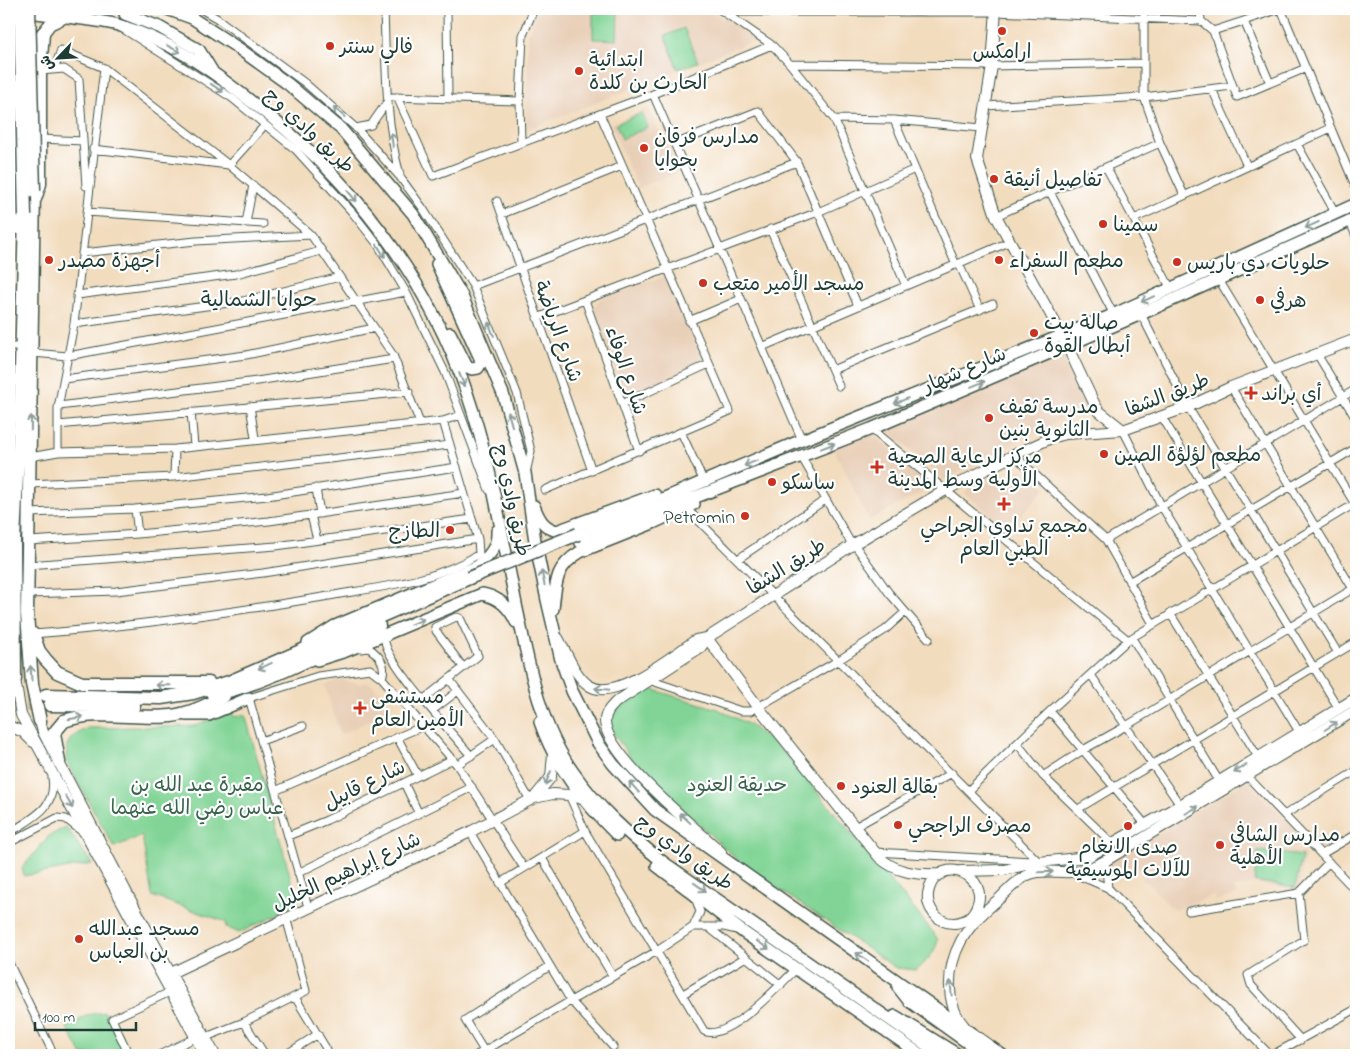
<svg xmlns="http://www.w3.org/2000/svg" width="1365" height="1064" viewBox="0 0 1365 1064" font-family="'Indie Flower','Playpen Sans Arabic',sans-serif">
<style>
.built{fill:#e8cfb7}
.green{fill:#81d495;stroke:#508864}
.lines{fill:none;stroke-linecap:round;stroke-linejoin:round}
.highway-tunnel{stroke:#c8bca2;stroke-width:12;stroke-dasharray:12 6;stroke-linecap:butt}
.street-casing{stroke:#3f5549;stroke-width:9}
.secondary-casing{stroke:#3f5549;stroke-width:12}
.primary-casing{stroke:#3f5549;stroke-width:14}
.highway-casing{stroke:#3f5549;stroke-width:15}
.street{stroke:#fff;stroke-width:7}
.secondary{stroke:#fff;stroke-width:10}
.primary{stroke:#fff;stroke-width:11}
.highway{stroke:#fff;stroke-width:12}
.highway-bridge-casing{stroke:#3f5549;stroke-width:15;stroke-linecap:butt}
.highway-bridge{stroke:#fff;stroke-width:12}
.oneway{stroke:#8f9e9a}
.poi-dot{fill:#c8321e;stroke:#fff;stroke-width:2}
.labels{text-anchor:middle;stroke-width:4.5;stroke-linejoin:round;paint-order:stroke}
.poi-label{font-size:20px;fill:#1f3d34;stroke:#fff;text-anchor:start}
.street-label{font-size:20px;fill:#1f3d34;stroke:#fff}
.park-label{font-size:20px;fill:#38634c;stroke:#fff}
.neighbourhood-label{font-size:21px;fill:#1f3d34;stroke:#fff}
</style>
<rect width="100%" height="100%" fill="#fff"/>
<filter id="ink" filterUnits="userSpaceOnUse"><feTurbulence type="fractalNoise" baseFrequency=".02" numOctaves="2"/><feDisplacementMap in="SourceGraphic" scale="10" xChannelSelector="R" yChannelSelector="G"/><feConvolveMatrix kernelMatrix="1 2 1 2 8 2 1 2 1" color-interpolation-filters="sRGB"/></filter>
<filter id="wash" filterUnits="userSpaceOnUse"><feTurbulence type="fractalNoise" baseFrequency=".0096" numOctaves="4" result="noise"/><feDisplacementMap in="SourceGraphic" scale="20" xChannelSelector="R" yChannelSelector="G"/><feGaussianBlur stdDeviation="1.12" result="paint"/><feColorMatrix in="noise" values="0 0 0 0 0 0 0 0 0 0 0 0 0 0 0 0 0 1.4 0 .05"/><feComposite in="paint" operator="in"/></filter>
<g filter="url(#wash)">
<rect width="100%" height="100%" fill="#f2dcbe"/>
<path class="built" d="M539,9H708L758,39L526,130L528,35Z
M648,108L678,172L638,188L610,124Z
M664,276L668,280L703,361L701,366L626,399L595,314L594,307L600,299Z
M1062,354L1087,406L944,480L886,429Z
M871,433L935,486L869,520L833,447Z
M1020,469L1046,488L1007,530L965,493L972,483L976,485L980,480L983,482L986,479L991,484L1001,480L1010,482Z
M339,679L360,684L365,682L372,684L387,703L388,711L340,735L325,685Z
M1247,781L1307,840L1292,850L1306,854L1298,891L1255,884L1234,888L1237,895L1217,901L1214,895L1174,910L1147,882H1143L1139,869L1121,874L1113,870L1110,863Z"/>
<path class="green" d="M593,9H618L617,40L593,39Z
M684,28L698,62L678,69L665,36Z
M642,113L648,127L622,139L616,124Z
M647,688L718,709L748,724L772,742L790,759L933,932L938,940C936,951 925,964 916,970L896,968L744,866L635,765L609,726C612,708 631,696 647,688Z
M231,711L234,717L245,714L298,904L239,933L226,927V922L152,896L142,836L114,847L66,761L67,745L72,737L87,728L194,726Z
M66,827L92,864L24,876L22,868L49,836Z
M1258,851L1302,856L1295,888L1254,881Z
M105,1012L128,1055H82L67,1028L87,1015Z"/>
</g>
<g filter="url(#ink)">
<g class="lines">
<path class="highway-tunnel" d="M9,692L43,695
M9,705H50"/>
<defs>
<path id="street" d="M201,9L218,19L305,83L356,128L400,177L422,207L473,286L517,393L531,451L526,473
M384,9C386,64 385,121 400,175
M447,9L448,98
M719,9L772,45L790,64L834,119L906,286
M1144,9V97L1160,143L1184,195
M1200,9L1201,21
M1281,9L1356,188
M726,12H996L1201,21L1213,31L1237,97L1306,68
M1244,21L1270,83
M123,29L232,98L296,150L352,212L378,245L406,292L445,372L489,490
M1213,31L1280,9
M790,64L992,66L1144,63
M54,70L61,50L104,68L229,165L311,235L393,355L420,423
M40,71L64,69L79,79L86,186
M1212,89L1247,166
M653,94L802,440
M393,97L520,101
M397,97L433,176L653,94L772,45
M985,106L1144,97L1232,86
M834,119L894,120L982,128
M894,120L956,265
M356,128L371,125L387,102
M41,139L83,141
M521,143L520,101L523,35L534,9
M675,144L758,111L797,162L858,306
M1297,144L1336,214
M93,149L229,165L265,125
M1106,167L1171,289
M1050,192L1114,315
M497,201L592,471
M87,212L263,224
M502,214L622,166
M996,216L1160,143
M1134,219L1331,128
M1350,222L1356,236
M246,223L253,185
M770,229L839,386
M82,253L196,241L311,235
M959,264L980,310
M1219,280L1356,506
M473,286L797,162
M77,295L236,274L321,251
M585,300L639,451
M1141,314L1188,407L1338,653
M537,318L818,212L915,169
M689,321L741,299
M74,324L243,301L340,277
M9,347H21
M762,347L1009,242
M32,353L68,356L406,292
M1317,354L1356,419
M832,370L993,304
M9,378H21
M64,379L246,355L374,328
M1231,387L1356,594
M622,404L709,364
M59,406L257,381L394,359
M250,406L255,438
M9,407H20
M191,412L194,446
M1162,417L1339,709
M443,421L461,415
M58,425L409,392
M871,429L1128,640
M1123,430L1162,507L1301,735
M681,432L704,482
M58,452V408L74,324L104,68
M1014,455L1106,540L1153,624
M801,456L852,545
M30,457L58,452L175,449L443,421L478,539L479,554C432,583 377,587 323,597C227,613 130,627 33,634
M174,477L175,449
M30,484L174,477L450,445
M316,488L320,514
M545,490L730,411L600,114
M686,508L1039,862
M135,509L138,534
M29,513L135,509L267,496L457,467
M311,515L317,540
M1106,540L1356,389
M29,541L138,534L269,521L464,493
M854,544L889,593L929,639
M738,559L825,500
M28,565L276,546L472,519
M1129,582L1356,448
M28,594L116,591L263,573L478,539
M1170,613L1258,757
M389,635L385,640C384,660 455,736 471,756
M1132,638L1219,781
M361,649L369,648C379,655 387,665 382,678
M1091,675L1180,805
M449,679L495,739L530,800
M649,680L741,711H751L839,660L885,630L905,612
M424,699L478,656L460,618L456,617L435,627L436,631L463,667
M433,710L458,691
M1050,711L1145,824
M397,737L418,776
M261,741L303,726
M1017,743L1043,776L1112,843
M457,765L495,739
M1043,776L1083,750L1126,726L1356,587
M1248,777L1356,891
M404,783L419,814
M969,790L1050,711L1128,640L1356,503
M275,791L423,726
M569,795L585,831L704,1031C726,1043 782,983 797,968
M1078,809L1356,642
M1284,815L1356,771
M855,827L952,773
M470,832L571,1001L613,1047
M9,836L11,832C32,818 57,808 52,778
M288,836L327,820L453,759
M9,843L57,818L66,819L81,831
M875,852L1031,861
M1322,854L1356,834
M542,858L612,975
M1105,861L1108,888
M298,873L472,787
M1073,873L1108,888L1270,1055
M500,883L585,831
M308,907L249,698L318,676L370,669L382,678L457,765L524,868
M1189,911L1299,893
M693,927H724L737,930
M708,927L781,985
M9,963L54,1055
M683,994L746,957
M295,997L330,1055
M244,1022L265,1055
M206,1037L244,1022L306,991L286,917
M1301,1040L1251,985L1248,975L1304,940L1299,893L1329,862
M484,1051L465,1020L550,966
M129,1055L112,1019L172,991
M159,1055L197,1037
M285,1055L318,1034
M477,1055L657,951L693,927L700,912L695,897
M1272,1055L1356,1009"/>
<path id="secondary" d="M996,9L992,66L977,159L996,216L1062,335L1094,403L1099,411L1123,430
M558,638C567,653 575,677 590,686C616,702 674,654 696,640L707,638
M707,638L759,708L879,857C896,873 918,875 941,874
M15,679L21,715L205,1055
M40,721L43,732L129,897L215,1055
M9,726L23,732L33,742
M534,798L551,777L553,754
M721,852C696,828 605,755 605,721C605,713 610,708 616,702L701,647L707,638L854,544L944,491L1014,455L1051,438L1066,434L1123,430L1188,407L1231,387L1356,339
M960,871L1004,870L1039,862L1088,857L1180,805L1356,698
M970,917C1002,880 940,850 929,889C924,906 937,924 955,923C965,922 975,915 983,911
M171,973L470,832L534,798L553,794L569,795L582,799
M965,1027C944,1004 947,967 961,941C970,924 986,910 1000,898C1009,889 1018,879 1030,874C1044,869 1057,873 1072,872C1083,872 1095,866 1105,861L1356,710"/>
<path id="primary" d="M124,9L125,14L159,27L199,50L212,71
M167,9L192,18L238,48L288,84L341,129L413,214L461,294L503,394L525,473L535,541L547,600L561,660L572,691L598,743L613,764L655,810L1002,1055
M9,11C26,11 43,14 61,16C79,19 100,20 118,25C168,39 213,71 253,103C350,177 428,277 467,393C491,463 502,537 517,609C529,665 539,724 573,772C598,808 629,835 663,862L941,1055
M43,33L50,24L65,17
M437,264L480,358L481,363L478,368L472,369L467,367L450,333
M648,505L802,440L1108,317L1356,204
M534,506C539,519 543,527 557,531L655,495
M652,514L871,429L1141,314L1356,218
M553,609C556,582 555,567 580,552L653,523L694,504
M308,643L335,626L478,566C489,556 498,547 497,531
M317,660L346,651L482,594C498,597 509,606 516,622
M186,715H209L249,698
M540,722C556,768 583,801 617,835
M657,866L743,932L921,1055
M898,987L909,1001L985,1055
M895,1016L958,1055"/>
<path id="highway" d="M13,33L18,228
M34,191L27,613L32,684L40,721
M35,199L40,184V71L43,33
M578,534L648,505
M581,542L652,514
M33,634L39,651L46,660L57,672L82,683H209
M15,679L14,542L20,407L25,216
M46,695L161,698L193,693L229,682L469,578
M213,695C271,682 325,651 379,626
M50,705L134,706
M59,762L54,733L64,721C98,709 135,720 171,716C190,714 208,705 224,696"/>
</defs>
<use href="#street" class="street-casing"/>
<use href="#secondary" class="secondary-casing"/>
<use href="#primary" class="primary-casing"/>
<use href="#highway" class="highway-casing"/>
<use href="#street" class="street"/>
<use href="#secondary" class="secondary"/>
<use href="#primary" class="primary"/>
<use href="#highway" class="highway"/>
<defs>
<path id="highway-bridge" d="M20,9L25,216
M29,9L34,191
M469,578L578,534"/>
</defs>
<use href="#highway-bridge" class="highway-bridge-casing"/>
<use href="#highway-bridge" class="highway-bridge"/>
</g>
<defs><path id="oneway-shaft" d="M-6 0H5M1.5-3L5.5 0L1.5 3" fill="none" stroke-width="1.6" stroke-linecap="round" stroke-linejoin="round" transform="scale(1.25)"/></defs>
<g class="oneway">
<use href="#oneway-shaft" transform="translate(174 49) rotate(27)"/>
<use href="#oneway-shaft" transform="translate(217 88) rotate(34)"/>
<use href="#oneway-shaft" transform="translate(339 112) rotate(-139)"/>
<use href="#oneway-shaft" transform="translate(392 140) rotate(-97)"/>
<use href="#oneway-shaft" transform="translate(352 196) rotate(50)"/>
<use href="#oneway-shaft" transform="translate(1312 225) rotate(156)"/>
<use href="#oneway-shaft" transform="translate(381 251) rotate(58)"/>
<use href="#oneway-shaft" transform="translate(1148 299) rotate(156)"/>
<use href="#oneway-shaft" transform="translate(491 329) rotate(-112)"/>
<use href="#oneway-shaft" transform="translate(462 380) rotate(68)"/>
<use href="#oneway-shaft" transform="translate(978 384) rotate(-23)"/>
<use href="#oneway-shaft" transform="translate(901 401) rotate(158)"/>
<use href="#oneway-shaft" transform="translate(510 419) rotate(-106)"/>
<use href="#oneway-shaft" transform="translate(31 423) rotate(-89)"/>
<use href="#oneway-shaft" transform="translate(828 446) rotate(-21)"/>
<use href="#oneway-shaft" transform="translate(751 463) rotate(157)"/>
<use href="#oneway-shaft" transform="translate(543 578) rotate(-102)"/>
<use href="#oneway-shaft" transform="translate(417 622) rotate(-23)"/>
<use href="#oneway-shaft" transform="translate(265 666) rotate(156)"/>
<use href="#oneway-shaft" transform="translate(31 673) rotate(-94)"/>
<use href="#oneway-shaft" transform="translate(163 685) rotate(-179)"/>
<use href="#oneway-shaft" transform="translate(602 689) rotate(-174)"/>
<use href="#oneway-shaft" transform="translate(76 718) rotate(-9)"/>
<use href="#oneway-shaft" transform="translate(1331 726) rotate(-32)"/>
<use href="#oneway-shaft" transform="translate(1240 769) rotate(149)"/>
<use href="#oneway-shaft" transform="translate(548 778) rotate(113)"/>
<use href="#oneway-shaft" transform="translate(634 787) rotate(-132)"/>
<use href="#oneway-shaft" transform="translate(69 802) rotate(61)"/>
<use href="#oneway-shaft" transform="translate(1192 810) rotate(-30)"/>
<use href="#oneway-shaft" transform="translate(685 818) rotate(-137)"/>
<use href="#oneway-shaft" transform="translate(1046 872) rotate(-2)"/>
<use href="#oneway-shaft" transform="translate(700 887) rotate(35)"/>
<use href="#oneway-shaft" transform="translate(763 945) rotate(34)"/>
<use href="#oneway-shaft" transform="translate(862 957) rotate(-145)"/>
<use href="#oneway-shaft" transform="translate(951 988) rotate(-95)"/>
</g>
</g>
<g class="poi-dot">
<circle cx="1002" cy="31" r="5"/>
<circle cx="330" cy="46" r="5"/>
<circle cx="579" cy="71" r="5"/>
<circle cx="644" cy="148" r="5"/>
<circle cx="994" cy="179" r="5"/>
<circle cx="1103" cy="224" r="5"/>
<circle cx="49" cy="260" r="5"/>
<circle cx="999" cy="260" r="5"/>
<circle cx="1177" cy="262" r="5"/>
<circle cx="703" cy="283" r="5"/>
<circle cx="1260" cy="300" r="5"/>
<circle cx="1034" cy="333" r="5"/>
<path d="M1248.5 385.5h5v5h5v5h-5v5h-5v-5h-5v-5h5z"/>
<circle cx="989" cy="418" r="5"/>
<circle cx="1104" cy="454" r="5"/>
<path d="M874.5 459.5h5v5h5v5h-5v5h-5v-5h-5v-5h5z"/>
<circle cx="772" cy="482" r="5"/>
<path d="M1001.5 496.5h5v5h5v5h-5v5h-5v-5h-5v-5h5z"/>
<circle cx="745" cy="516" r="5"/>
<circle cx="450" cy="530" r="5"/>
<path d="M357.5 700.5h5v5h5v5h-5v5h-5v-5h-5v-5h5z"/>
<circle cx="841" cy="786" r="5"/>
<circle cx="898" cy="825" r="5"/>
<circle cx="1128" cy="826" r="5"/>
<circle cx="1220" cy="845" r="5"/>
<circle cx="79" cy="939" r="5"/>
</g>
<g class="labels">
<g class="poi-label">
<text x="340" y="53">فالي سنتر</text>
<text x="1002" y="58" text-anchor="middle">ارامكس</text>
<text x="589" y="66">ابتدائية<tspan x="589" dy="23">الحارث بن كلدة</tspan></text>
<text x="654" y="143">مدارس فرقان<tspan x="654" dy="23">بحوايا</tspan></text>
<text x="1004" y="186">تفاصيل أنيقة</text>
<text x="1113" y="231">سمينا</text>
<text x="59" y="267">أجهزة مصدر</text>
<text x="1009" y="267">مطعم السفراء</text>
<text x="1187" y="269">حلويات دي باريس</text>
<text x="713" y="290">مسجد الأمير متعب</text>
<text x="1270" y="307">هرفي</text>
<text x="1044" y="329">صالة بيت<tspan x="1044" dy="23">أبطال القوة</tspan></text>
<text x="1261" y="400">أي براند</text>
<text x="999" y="413">مدرسة ثقيف<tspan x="999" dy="23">الثانوية بنين</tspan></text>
<text x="1114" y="461">مطعم لؤلؤة الصين</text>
<text x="888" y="463">مركز الرعاية الصحية<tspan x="888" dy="23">الأولية وسط المدينة</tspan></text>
<text x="782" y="489">ساسكو</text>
<text x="735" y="523" text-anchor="end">Petromin</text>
<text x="1004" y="532" text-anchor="middle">مجمع تداوي الجراحي<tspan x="1004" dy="23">الطبي العام</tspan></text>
<text x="440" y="537" text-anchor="end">الطازج</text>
<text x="371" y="703">مستشفى<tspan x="371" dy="23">الأمين العام</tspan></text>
<text x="851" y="793">بقالة العنود</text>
<text x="908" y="832">مصرف الراجحي</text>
<text x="1230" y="841">مدارس الشافي<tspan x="1230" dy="23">الأهلية</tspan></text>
<text x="1128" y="853" text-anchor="middle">صدى الانغام<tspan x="1128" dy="23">للآلات الموسيقية</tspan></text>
<text x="89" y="935">مسجد عبدالله<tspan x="89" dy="23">بن العباس</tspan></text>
</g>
<g class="street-label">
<text transform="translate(310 130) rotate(43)" y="7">طريق وادي وج</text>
<text transform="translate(559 331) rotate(70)" y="7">شارع الرياضة</text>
<text transform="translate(964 369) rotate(-23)" y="7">شارع شهار</text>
<text transform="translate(627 370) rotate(71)" y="7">شارع الوفاء</text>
<text transform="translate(1167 394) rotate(-21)" y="7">طريق الشفا</text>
<text transform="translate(513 500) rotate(78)" y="7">طريق وادي وج</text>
<text transform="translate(786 566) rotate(-32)" y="7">طريق الشفا</text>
<text transform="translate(364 784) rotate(-26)" y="7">شارع قابيل</text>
<text transform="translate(685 852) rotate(36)" y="7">طريق وادي وج</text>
<text transform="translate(346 871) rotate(-25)" y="7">شارع إبراهيم الخليل</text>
</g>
<g class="park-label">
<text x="197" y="791">مقبرة عبد الله بن<tspan x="197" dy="23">عباس رضي الله عنهما</tspan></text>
<text x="737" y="791">حديقة العنود</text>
</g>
<g class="neighbourhood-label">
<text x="259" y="306">حوايا الشمالية</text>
</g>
</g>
<rect width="1365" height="1064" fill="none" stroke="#fff" stroke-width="30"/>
<g transform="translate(58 58) rotate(245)" stroke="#ffffff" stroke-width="4" paint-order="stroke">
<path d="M0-4L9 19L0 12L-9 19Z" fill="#1f3d34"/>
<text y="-8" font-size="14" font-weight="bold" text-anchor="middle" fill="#1f3d34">ش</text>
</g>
<path d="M35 1022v8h101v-8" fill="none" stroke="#1f3d34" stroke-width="2.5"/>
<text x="42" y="1022" font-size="15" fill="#1f3d34" stroke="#ffffff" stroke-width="4" paint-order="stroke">100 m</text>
</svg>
